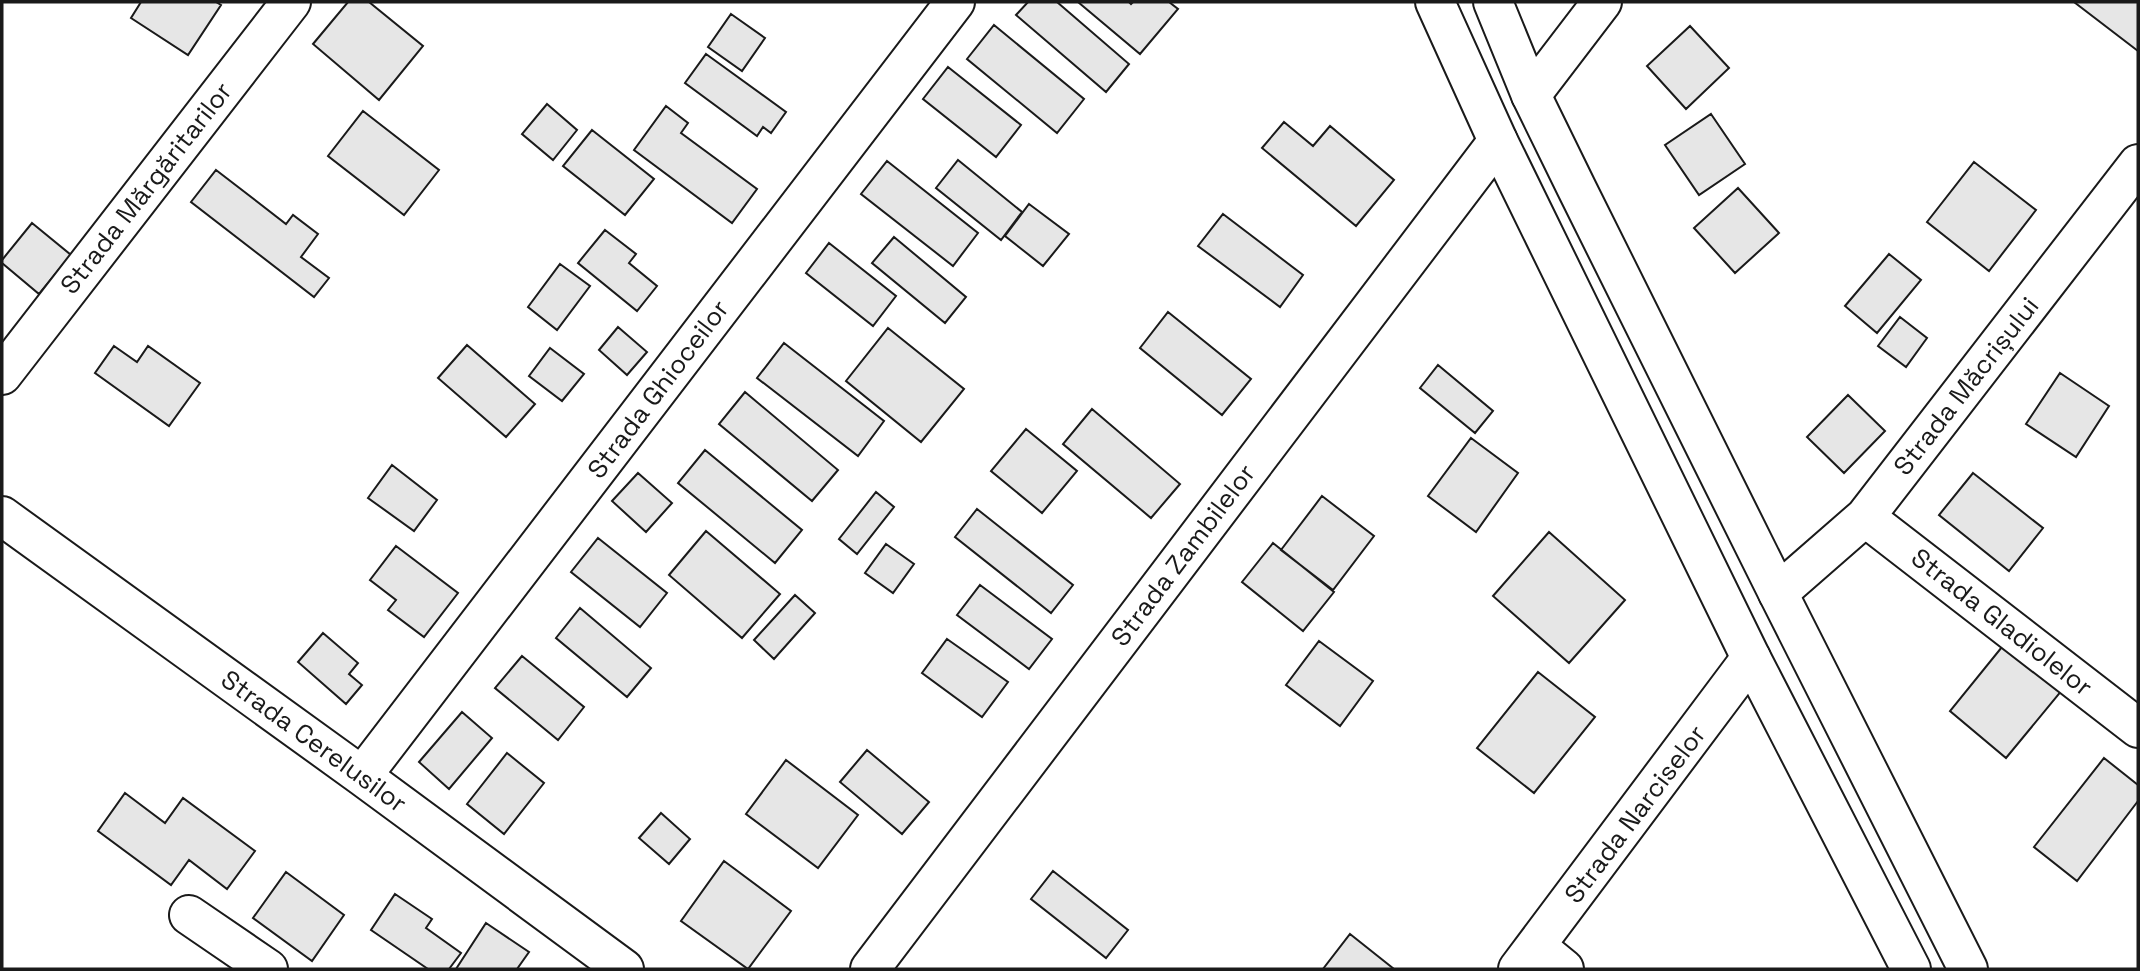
<svg xmlns="http://www.w3.org/2000/svg" width="2140" height="971" viewBox="0 0 2140 971" font-family="'Space Grotesk',sans-serif">
<style>
.building{fill:#e6e6e6;stroke:#1a1a1a;stroke-width:2}
.lines{fill:none;stroke-linecap:round;stroke-linejoin:round}
.minor-casing{stroke:#1a1a1a;stroke-width:42}
.highway-casing{stroke:#1a1a1a;stroke-width:42}
.minor{stroke:#fff;stroke-width:38}
.highway{stroke:#fff;stroke-width:38}
.labels{text-anchor:middle;stroke-width:5;stroke-linejoin:round;paint-order:stroke}
.street-label{font-size:26px;fill:#1a1a1a;stroke:#fff}
</style>
<rect width="100%" height="100%" fill="#fff"/>
<path class="building" d="M141,2H216L221,5L188,55L131,18Z
M348,2H369L423,46L379,100L313,44Z
M1028,2H1057L1129,64L1106,92L1016,15Z
M1078,2H1129L1131,4L1133,2H1169L1178,9L1140,54Z
M2074,2H2138V51Z
M731,14L765,38L742,71L708,47Z
M994,25L1084,99L1057,133L967,59Z
M1690,26L1729,68L1686,109L1647,66Z
M706,54L786,112L771,133L763,127L757,136L685,83Z
M948,67L1021,125L996,157L923,99Z
M547,104L577,130L553,160L522,134Z
M666,106L688,123L681,133L757,189L732,223L634,150Z
M363,111L439,170L404,215L328,156Z
M1711,114L1745,164L1699,195L1665,145Z
M1284,122L1313,146L1330,126L1394,180L1356,226L1262,148Z
M592,130L654,179L625,215L563,166Z
M958,160L1022,212L1001,240L936,188Z
M887,161L978,233L953,266L861,194Z
M1974,162L2036,210L1989,271L1927,222Z
M216,170L286,224L293,215L318,234L301,257L329,278L314,297L191,202Z
M1738,188L1779,233L1735,273L1694,228Z
M1029,204L1069,234L1043,266L1005,236Z
M1223,214L1303,275L1280,307L1198,246Z
M32,223L71,255L39,294L2,263V260Z
M605,230L636,254L629,263L657,286L637,311L578,263Z
M894,237L966,297L945,323L872,263Z
M829,243L896,296L873,326L806,273Z
M1889,254L1921,280L1877,333L1845,306Z
M560,264L590,286L557,330L528,307Z
M1168,312L1251,379L1222,415L1140,348Z
M1900,317L1927,338L1906,367L1878,346Z
M618,327L647,352L627,375L599,350Z
M888,328L964,389L921,442L846,381Z
M784,343L884,421L858,456L757,378Z
M467,345L535,404L506,437L438,378Z
M114,346L137,362L148,346L200,383L169,426L95,373Z
M550,348L584,374L562,401L529,376Z
M1438,365L1493,411L1475,433L1420,388Z
M2060,373L2109,406L2076,457L2026,424Z
M745,392L838,470L812,501L719,424Z
M1848,395L1885,431L1844,473L1807,437Z
M1092,409L1180,484L1151,518L1063,444Z
M1026,429L1077,471L1042,513L991,471Z
M1471,438L1518,473L1476,532L1428,496Z
M705,450L802,530L775,563L678,483Z
M392,465L437,500L414,531L368,498Z
M638,473L672,503L646,532L612,501Z
M1973,473L2043,528L2009,571L1939,515Z
M876,492L894,507L857,554L839,539Z
M1322,496L1374,536L1333,590L1281,550Z
M977,509L1073,585L1051,613L955,537Z
M706,531L780,594L742,638L669,575Z
M1549,532L1625,600L1569,663L1493,596Z
M598,538L667,593L640,627L571,572Z
M1273,543L1334,592L1303,631L1242,582Z
M886,544L914,564L893,593L865,573Z
M396,546L458,593L424,637L388,610L396,600L370,580Z
M980,585L1052,639L1029,669L957,615Z
M795,595L815,613L774,659L754,640Z
M580,608L651,668L627,697L556,638Z
M323,633L358,663L349,674L362,685L346,704L298,662Z
M947,639L1008,682L982,717L922,673Z
M1319,641L1373,681L1340,726L1286,685Z
M2006,642L2063,689L2006,758L1950,711Z
M522,656L584,707L558,740L495,688Z
M1538,672L1595,717L1534,793L1477,748Z
M462,712L492,738L449,789L419,762Z
M867,750L929,802L902,834L840,782Z
M507,753L544,783L504,834L467,804Z
M2104,758L2138,785V801L2077,881L2034,847Z
M786,760L858,815L818,868L746,814Z
M125,793L165,823L183,798L255,851L227,889L189,860L171,885L98,831Z
M661,813L690,839L669,864L639,838Z
M724,861L791,911L748,969L681,921Z
M1053,871L1128,930L1106,958L1031,899Z
M286,872L344,915L312,961L253,918Z
M395,894L432,919L426,928L461,953L449,969H428L371,930Z
M486,923L529,952L517,969H456Z
M1350,934L1394,969H1323Z"/>
<g class="lines">
<defs>
<path id="minor" d="M1531,95L1602,2
M2,375L291,2
M2,516L362,776L624,969
M1865,517L2138,728
M1778,593L1865,517L2138,164
M362,776L955,2
M189,915L268,969
M1536,946L1564,969
M870,969L1498,141
M1518,969L1751,658"/>
<path id="highway" d="M1435,2L1498,141L1751,658L1911,969
M1493,2L1531,95L1576,187L1778,593L1968,969"/>
</defs>
<use href="#minor" class="minor-casing"/>
<use href="#highway" class="highway-casing"/>
<use href="#minor" class="minor"/>
<use href="#highway" class="highway"/>
</g>
<g class="labels">
<g class="street-label">
<text transform="translate(146 188) rotate(-52)" y="9">Strada Mărgăritarilor</text>
<text transform="translate(1966 386) rotate(-52)" y="9">Strada Măcrișului</text>
<text transform="translate(658 389) rotate(-53)" y="9">Strada Ghioceilor</text>
<text transform="translate(1183 555) rotate(-53)" y="9">Strada Zambilelor</text>
<text transform="translate(2002 622) rotate(38)" y="9">Strada Gladiolelor</text>
<text transform="translate(314 741) rotate(36)" y="9">Strada Cerelusilor</text>
<text transform="translate(1635 814) rotate(-53)" y="9">Strada Narciselor</text>
</g>
</g>
<rect width="2140" height="971" fill="none" stroke="#1a1a1a" stroke-width="7"/>
</svg>
